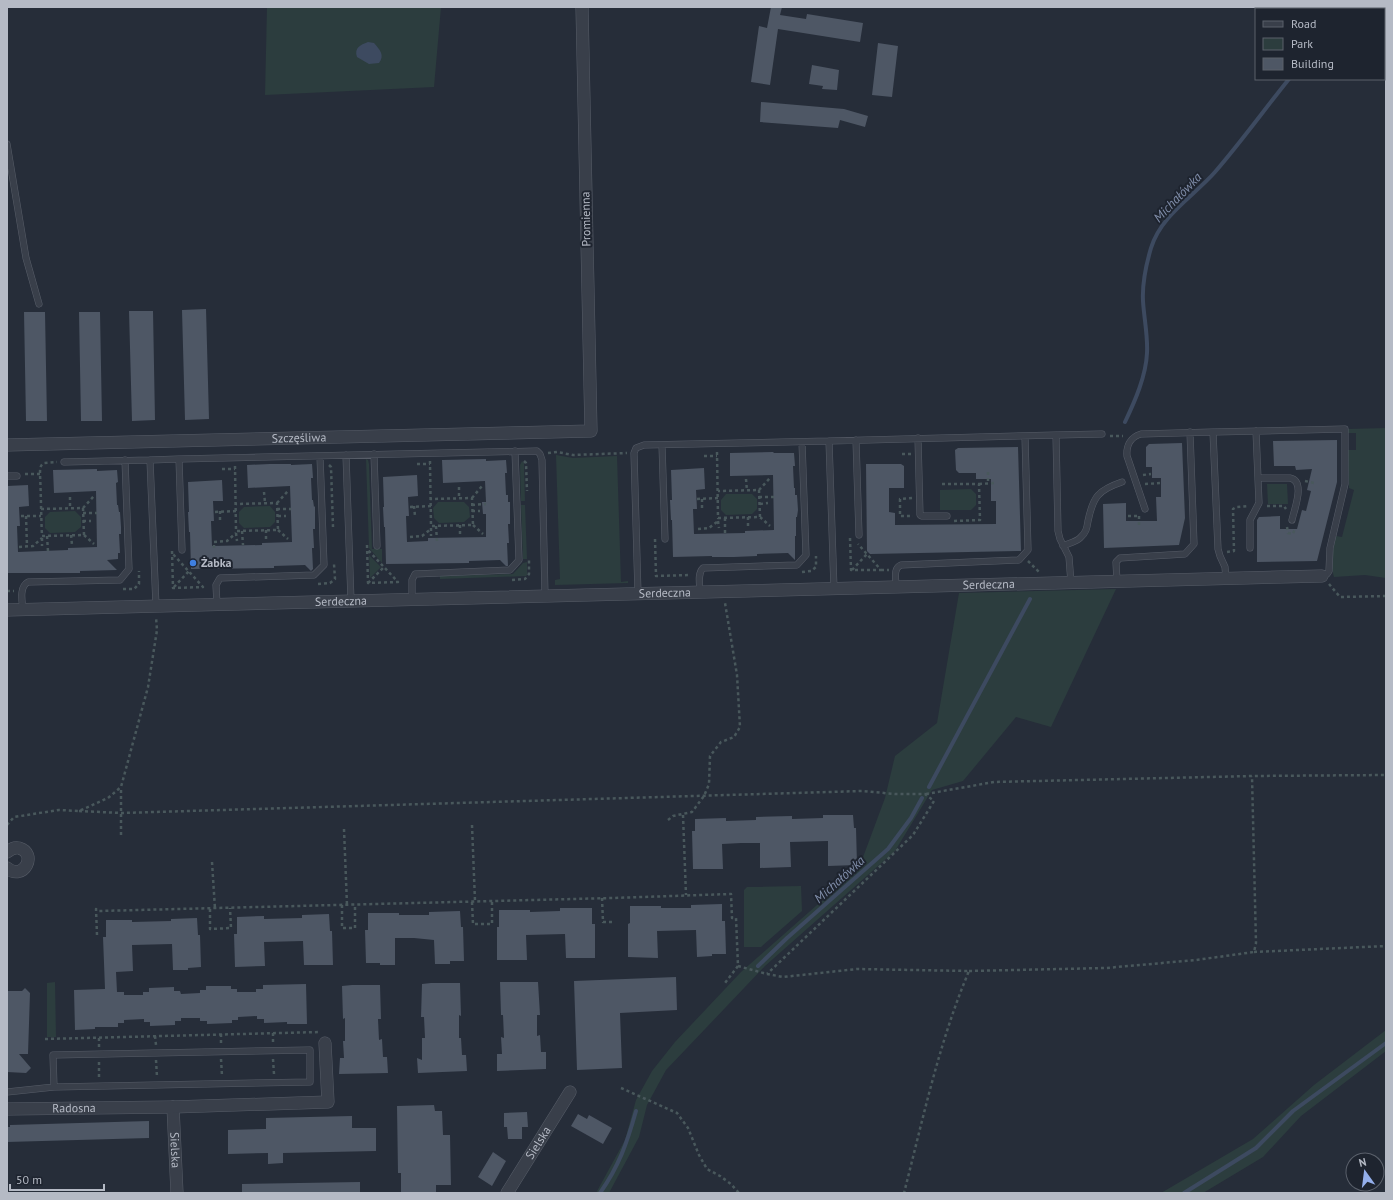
<svg xmlns="http://www.w3.org/2000/svg" width="1393" height="1200" viewBox="0 0 1393 1200" font-family="'PT Sans',sans-serif">
<style>
.green{fill:#2c3d3e}
.water{fill:#3d4a60}
.lines{fill:none;stroke-linecap:round;stroke-linejoin:round}
.stream{stroke:#3d4a60;stroke-width:4}
.building{fill:#4e5765}
.service-casing{stroke:#575d68;stroke-width:7}
.minor-casing{stroke:#575d68;stroke-width:13}
.path{stroke:#49585c;stroke-width:2.5;stroke-dasharray:3 3;stroke-linecap:butt}
.service{stroke:#393f4a;stroke-width:6}
.minor{stroke:#393f4a;stroke-width:12}
.shop-dot{fill:#3f7fe0;stroke:#1e242f;stroke-width:1.5}
.labels{text-anchor:middle;stroke-width:4;stroke-linejoin:round;paint-order:stroke}
.street-label{font-size:12px;fill:#b5bac5;stroke:#1e242f}
.poi-label{font-size:12px;font-weight:bold;fill:#b5bac5;stroke:#1e242f;text-anchor:start}
.water-label{font-size:13px;font-style:italic;fill:#808eaa;stroke:#1e242f}
</style>
<rect width="100%" height="100%" fill="#262d39"/>
<path class="green" d="M267,7H441L434,87L265,95Z
M1386,428V578L1365,575L1334,577C1330,565 1333,548 1336,536L1342,537L1354,490L1349,488L1348,450H1356V433H1348V429Z
M556,455L573,458L617,456L621,582L628,581V583L555,585V580L560,579Z
M366,459L368,460L369,464L372,549H382V563L369,548Z
M522,461L524,463L525,501H521L520,465Z
M1267,484H1287L1288,504H1268Z
M971,489L976,494V505L971,510H940V490Z
M726,494H752L757,499V509L752,514L726,515L721,510V500Z
M438,502H464L469,507L470,517L464,522L439,523L434,518L433,508Z
M521,505H525L527,559H523Z
M270,506L275,512V522L270,527L244,528L239,523V512L244,507Z
M75,511L81,517V527L75,532L50,533L45,528V517L50,512Z
M369,555L381,567L370,578Z
M527,562V575L526,576L440,579V576L513,574L523,563Z
M1116,589L1051,727L1016,717L963,781L932,790L895,851L765,966L666,1070L647,1105L639,1137L609,1193H596L625,1140L636,1100L652,1071L675,1042L741,972L859,868L885,798L895,756L937,723L959,593Z
M801,886L802,911L761,947H744V890L747,887Z
M55,982L56,1037H47V983Z
M1386,1030V1051L1301,1116L1263,1157L1203,1193H1161L1253,1139L1314,1085Z"/>
<path class="water" d="M368,42L374,43C380,50 385,55 379,63L369,64L357,57C354,48 360,45 368,42Z"/>
<g class="lines">
<path class="stream" d="M1331,9L1333,7
M1125,422C1135,401 1146,376 1147,353C1148,336 1144,318 1143,301C1142,283 1146,265 1151,248C1161,215 1194,196 1215,172C1241,142 1264,110 1289,79
M929,787L1030,599
M758,966L787,938L888,849L911,818L922,798
M600,1193C619,1166 627,1143 636,1111
M1184,1193L1256,1148L1293,1111L1386,1043"/>
</g>
<path class="building" d="M771,7H782L780,15L806,19L807,14L863,23L860,42L778,29L770,85L751,82L759,26L767,28Z
M878,43L898,46L892,97L872,95Z
M812,65L839,70L837,90L822,89L823,86L809,84Z
M761,102L844,109L868,116L865,127L840,120L838,128L760,122Z
M206,309L209,419L185,420L182,310Z
M129,311H153L155,420L132,421Z
M24,312H45L47,421H26Z
M79,312H100L102,421H81Z
M1337,440V482L1317,561L1257,562V520L1259,517L1280,516V529H1297L1302,510L1306,511L1311,491L1307,490L1312,469L1296,470L1295,466H1274L1273,441Z
M1182,443L1185,518L1179,545L1104,548L1103,504L1126,503V521H1157L1156,497H1161V478H1152V467H1146V447L1149,444Z
M1018,447L1021,551L870,554L867,551L866,464H901L904,466V488H889V512L895,513V525L996,524V501H991V479H976V473H959L956,470L955,450L958,448Z
M773,452L774,453H794L795,466H793L794,488H795V495H797L798,510L797,517H796V536H795V560L788,553L757,554V556L734,557H712V556L673,557L672,520H671L670,500H672L671,470L704,468L705,489L696,490L697,509H693L694,534L745,533V531L774,530L773,475L730,476V453Z
M486,459V461L506,460L507,473H505L506,495H508V502H510V524H508L509,543H507L508,566H506L500,560L469,561V563L386,564L385,527H384L383,507H384L383,477L417,475L418,496L408,497L409,516H406L407,542L428,541V538L486,537V514H483L482,502H486L485,481L443,483L442,460Z
M270,464H291V465L312,464L313,478H311L312,500H313L314,507L315,506V529H313L314,548H312L313,569L311,571L305,565L274,566V568L191,569L190,532H189L188,512H189L188,482L222,480L223,501H213L214,521H211L212,546L262,545V543L292,542L290,486L248,488L247,465Z
M97,469V471L117,470L118,482L116,483L117,505H118L119,512H120L121,527V534H119L120,553H118V559L107,560L117,570L80,571V573H7V486L28,485L29,506L19,507L20,526H17L18,552L68,550V548L97,547L96,491L54,493L53,470Z
M823,815H853L854,828H856L857,865L828,866V841L790,842L791,867L760,868V843H741L722,844L723,869H693L692,831H695V819L726,818V821L756,820V817L792,816V819L823,818Z
M722,904V921H725L726,954H712V956L697,957L696,930L657,931L658,958L628,957V924L630,923V906H661V908H691V905Z
M560,908H592V924H595V958H566L565,934L526,935L527,960H497V927H499V910H530V912L560,911Z
M460,911L461,927H463L464,961H450V964H435L434,940L414,938H395V965H380V963H366L365,930H368V913H399V915H429V912Z
M329,914L330,931H332L333,965H304L303,941L264,942L265,966L235,967L234,934H237V917L264,916V919L302,918V915Z
M197,918L198,935H200L201,967L188,968V970H173L172,944L132,945L133,971L116,972L117,992H124V995H143V992H149V988L174,987V991H180L181,994L200,993V990H206V986H231V989H237V992H256V989H263V985L306,984L307,1024H287V1022L264,1023V1019H257V1016L238,1017V1020H232V1023L207,1024V1021H200V1018H181V1021H175V1025L150,1026V1022H144V1019L124,1020V1023H118V1027H95V1029L75,1030L74,990L105,989L103,937H106V920H132V922L171,921V919Z
M676,977L677,1010L620,1013L622,1068L577,1070L574,981Z
M500,982H538L540,1015H537V1036L540,1035L541,1052H546V1069L497,1071V1054H502L501,1037L504,1038L503,1015H501Z
M431,983H460L461,1016L459,1015V1038H461L462,1055H466L467,1071L418,1073L417,1058L422,1060V1038H425L424,1017H421L422,984Z
M352,985H380L381,1019H378L379,1040L382,1039L383,1057H387L388,1073L339,1074L340,1058H344L343,1041H345V1018L343,1019L342,986Z
M25,988L30,993L28,1054H19L31,1068L26,1073L7,1072V991H22Z
M434,1105L435,1111H442L443,1135H450L451,1185H436V1193H401V1173H398L397,1106Z
M527,1112L528,1127H522V1139H508L507,1127H504V1113Z
M578,1114L587,1119L589,1115L612,1128L603,1144L571,1126Z
M352,1116V1128H376V1151L283,1153V1163L268,1164V1153L228,1154V1130L266,1129V1118Z
M149,1121V1138L7,1142V1127H10V1125Z
M493,1152L506,1161L492,1186L478,1177Z
M360,1182V1193H242V1184Z"/>
<g class="lines">
<defs>
<path id="service" d="M7,144L26,258L39,304
M1213,432L1345,429V484L1330,548L1329,571L1327,574L1322,576
M1056,435L1102,434
M918,438L920,515L922,516H947
M856,440L859,535
M662,445L665,539
M374,454L377,546
M346,455L351,601
M179,459L182,550
M64,462L150,460
M7,476H17
M1258,478H1290C1306,481 1294,510 1292,520
M1145,509L1127,456C1126,445 1131,437 1141,434L1213,432L1218,549L1220,556L1225,567L1226,579
M1063,546C1069,543 1076,542 1080,538C1086,533 1087,528 1088,521C1093,497 1098,490 1122,482
M1250,548V520L1259,503L1256,431
M1117,582L1116,562L1120,558L1185,554L1194,544L1190,432
M896,587C896,579 893,568 901,565L1019,560L1028,550L1025,436
M834,589L829,441L1056,435L1058,531L1060,539L1069,557L1071,583
M700,592C700,585 697,574 703,568L797,565L806,555L802,442
M638,594L634,453L636,448L644,445L829,441
M412,600V580L415,574L510,570L519,560L515,451
M217,605L216,585L220,578L314,575L324,565L320,456
M156,606L150,460L179,459L537,451L540,454L542,460L545,596
M23,610C22,601 19,587 28,582L120,580L129,569L125,460
M7,1092L54,1087L310,1082V1050L53,1055L54,1087"/>
<g id="minor">
<path id="s1" d="M7,445L591,431L582,7"/>
<path id="s2" d="M7,610L1322,576"/>
<path d="M7,852C11,849 14,847 19,848C38,853 24,882 7,868"/>
<path id="s3" d="M173,1107L177,1193"/>
<path id="s4" d="M7,1109L173,1107L328,1102L325,1043"/>
<path id="s5" d="M507,1193L570,1092"/>
</g>
</defs>
<use href="#service" class="service-casing"/>
<use href="#minor" class="minor-casing"/>
<path class="path" d="M1110,436H1123
M717,452L718,518L760,517L759,490L718,491
M548,453L557,452L573,455L627,453
M902,454H911
M704,456H717
M430,461V464L431,526L473,525L472,498L430,499
M524,461L526,463L527,491
M417,464H430
M329,465L331,467L333,527
M235,466L236,531L278,530L277,503L236,504
M222,469H235
M988,472V483
M25,474H40
M1143,475L1151,474
M746,479L747,491
M1305,481L1314,483
M942,484H979L980,520L953,521
M979,484L995,483
M1145,484L1161,483
M459,487V499
M759,490L770,478
M264,492L265,503
M70,497V508
M759,497H774
M472,498L482,486
M912,498L900,499V516H913
M697,499L718,498
M702,499V509
M277,503L288,491
M760,504L768,503
M472,505L486,504
M414,506L415,516
M1267,506H1284L1286,509
M410,507L431,506
M83,508L94,496
M41,509L83,508L84,535L42,536C41,515 41,494 40,474C40,469 40,465 44,463L57,462
M277,509H291
M220,511V521
M472,511H480
M215,512L236,511
M83,513H97
M21,516H41
M26,516L27,546
M278,516H286
M1128,516H1140
M1139,516V526
M748,517V527
M760,517L770,526
M725,518V534
M83,521H91
M718,521L719,528
M460,525V535
M473,525L483,534
M436,526L437,541
M1287,527L1288,533L1293,534L1295,528
M431,528V536
M698,529L709,528L718,521
M266,530V540
M278,530L288,539
M242,531L243,545
M236,533L237,541
M71,535L72,545
M84,535L94,544
M47,536L48,551
M410,537L422,536L431,529
M42,538V546
M850,538L851,570H881L858,544
M655,539L656,576L691,575
M367,545L368,583L398,582L367,549
M19,547L33,546L42,538
M214,548V542L227,541L236,533
M172,551L173,588L203,587L172,553
M1227,552L1234,551L1233,509L1236,507L1248,506
M1028,561L1039,572
M852,570L867,554
M881,570H889
M802,572L811,571L816,567V556
M512,580L525,579L529,574V560
M368,583L384,567
M318,584L330,583L335,579L334,564
M1329,584L1340,597L1386,596
M174,587L189,571
M123,589H134L139,584V571
M7,591H14
M926,794L994,782L1252,776L1386,775
M79,811L121,813L862,791L895,794H925L934,801L913,835L767,974
M683,815L686,895
M668,820L673,816L692,812L704,796L709,784L710,756L721,742L734,737L740,727L737,675L725,603
M7,825L14,817L59,810L79,811L108,798L121,787L148,687L157,630L156,617
M472,825L475,901
M344,829L347,905
M121,835V788
M212,862L215,909
M602,898L603,922H613
M472,902L473,924H492V901
M342,905V928H355V905
M210,909V929L231,928L230,908
M97,935L96,909L99,911L612,898L731,894L732,918H736L738,966L725,983
M1254,952L1386,946
M738,966L767,974L783,977L857,969L969,971C939,1042 923,1119 904,1193
M969,971L1106,968L1196,960L1254,952L1256,943L1252,776
M273,1033V1042
M221,1034V1044
M155,1036L156,1045
M45,1039L320,1032
M99,1047V1037
M221,1059L222,1076
M273,1059L274,1074
M156,1060L157,1077
M99,1062V1079
M621,1088L677,1113L688,1128L699,1155L707,1169L720,1176L731,1184L739,1193"/>
<use href="#service" class="service"/>
<use href="#minor" class="minor"/>
</g>
<circle class="shop-dot" cx="193" cy="563" r="4"/>
<g class="labels">
<g class="street-label">
<text transform="translate(586 219) rotate(-91)" y="4">Promienna</text>
<text dy="4" stroke="none"><textPath href="#s1" startOffset="292">Szczęśliwa</textPath></text>
<text dy="4" stroke="none"><textPath href="#s2" startOffset="982">Serdeczna</textPath></text>
<text dy="4" stroke="none"><textPath href="#s2" startOffset="658">Serdeczna</textPath></text>
<text dy="4" stroke="none"><textPath href="#s2" startOffset="334">Serdeczna</textPath></text>
<text dy="4" stroke="none"><textPath href="#s4" startOffset="67">Radosna</textPath></text>
<text dy="4" stroke="none"><textPath href="#s5" startOffset="59">Sielska</textPath></text>
<text dy="4" stroke="none"><textPath href="#s3" startOffset="43">Sielska</textPath></text>
</g>
<g class="poi-label">
<text x="201" y="567">Żabka</text>
</g>
<g class="water-label">
<text transform="translate(1177 197) rotate(-46)" y="5">Michałówka</text>
<text transform="translate(839 879) rotate(-42)" y="5">Michałówka</text>
</g>
</g>
<rect width="1393" height="1200" fill="none" stroke="#b5bac5" stroke-width="16"/>
<rect x="1255" y="8" width="130" height="72" fill="#1e242f" stroke="#5a606b"/>
<rect x="1263" y="21" width="20" height="6" fill="#393f4a" stroke="#5a606b"/>
<text x="1291" y="28" font-size="12" fill="#b5bac5">Road</text>
<rect x="1263" y="38" width="20" height="12" fill="#2c3d3e" stroke="#5a606b"/>
<text x="1291" y="48" font-size="12" fill="#b5bac5">Park</text>
<rect x="1263" y="58" width="20" height="12" fill="#4e5765" stroke="#5a606b"/>
<text x="1291" y="68" font-size="12" fill="#b5bac5">Building</text>
<g transform="translate(1365 1172) rotate(346)"><circle r="19" fill="#1e242f" stroke="#5a606b"/>
<path d="M0-3L7 15L0 10L-7 15Z" fill="#94afeb"/>
<text y="-6" font-size="11" font-weight="bold" text-anchor="middle" fill="#b5bac5">N</text>
</g>
<path d="M10 1184v6h94v-6" fill="none" stroke="#b5bac5" stroke-width="2"/>
<text x="16" y="1184" font-size="12" fill="#b5bac5" stroke="#1e242f" stroke-width="3" paint-order="stroke">50 m</text>
</svg>
